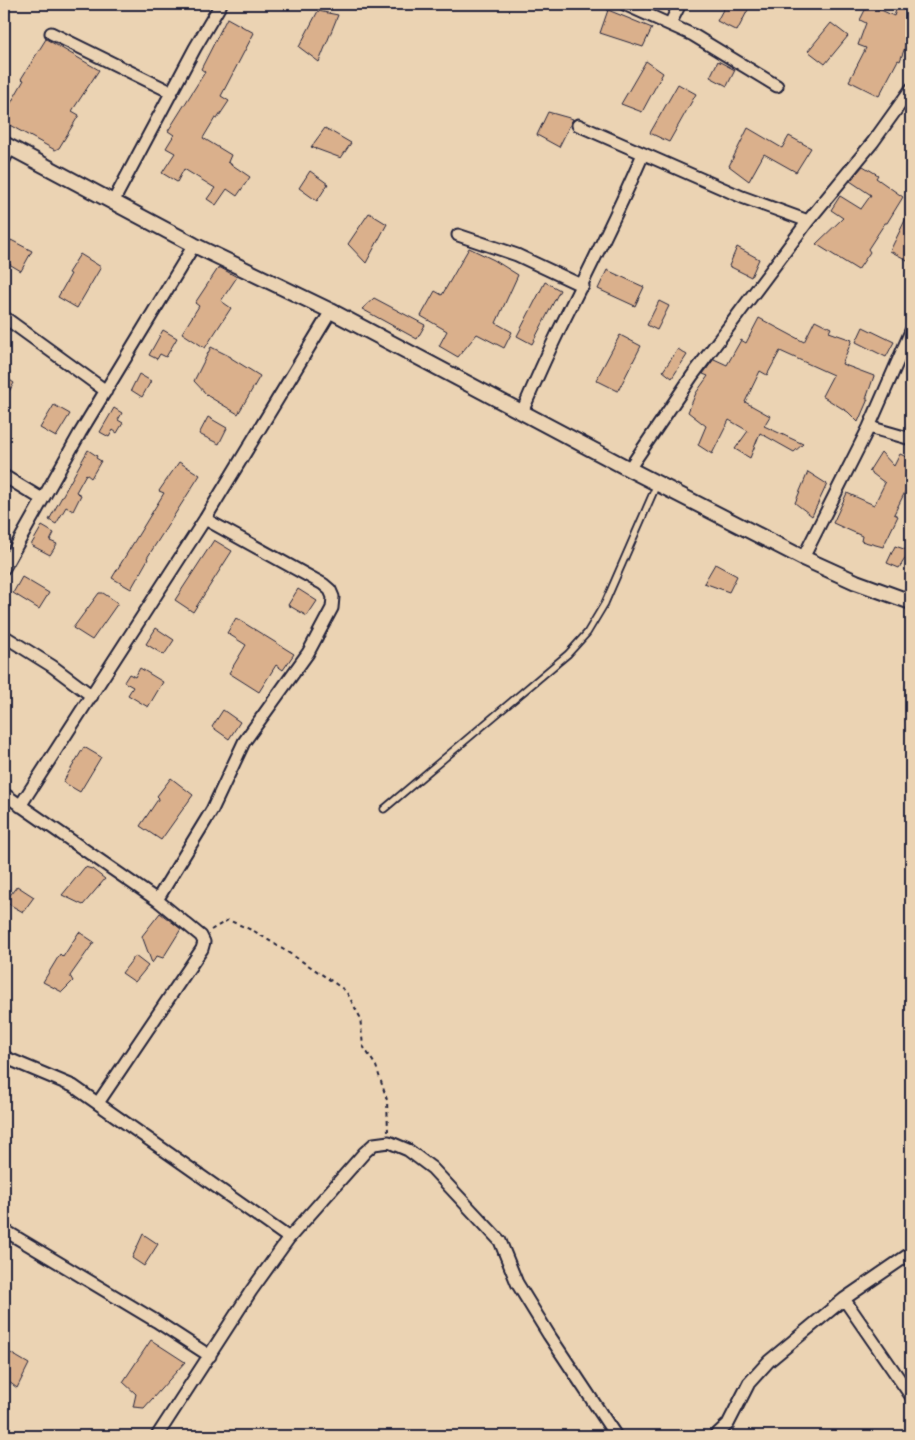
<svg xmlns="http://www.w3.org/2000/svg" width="915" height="1440" viewBox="0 0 915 1440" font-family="'Balsamiq Sans',sans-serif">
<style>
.building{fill:#dab08c;stroke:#22223b}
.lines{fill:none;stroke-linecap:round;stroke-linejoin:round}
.service-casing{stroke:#22223b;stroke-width:9}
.minor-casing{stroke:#22223b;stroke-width:15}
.tertiary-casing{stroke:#22223b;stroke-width:18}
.path{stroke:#22223b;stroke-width:2;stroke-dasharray:4 4;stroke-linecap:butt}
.service{stroke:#ebd3b3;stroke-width:5.5}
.minor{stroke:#ebd3b3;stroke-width:11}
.tertiary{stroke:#ebd3b3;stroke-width:14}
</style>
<rect width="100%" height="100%" fill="#ebd3b3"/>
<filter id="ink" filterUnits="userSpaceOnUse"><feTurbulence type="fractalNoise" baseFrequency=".02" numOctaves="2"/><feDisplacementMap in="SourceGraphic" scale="10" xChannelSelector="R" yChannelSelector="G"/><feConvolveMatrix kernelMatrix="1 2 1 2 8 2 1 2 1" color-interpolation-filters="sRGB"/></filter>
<g filter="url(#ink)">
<path class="building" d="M726,4H751L737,31L717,21Z
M868,4L894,16L898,4H911V31L900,61L898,60L879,96L849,81L866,48L858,45L866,23L860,20Z
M608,10L652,28L643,47L600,33Z
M318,11L338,15L319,62L299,47Z
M227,18L254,33L221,96L229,101L217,119L215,118L203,138L231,155L228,162L250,177L237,196L227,189L216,205L207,199L215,188L184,169L177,182L162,173L175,153L166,148L174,135L168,131L205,72L201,69Z
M831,23L848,36L825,64L808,51Z
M46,39L99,70L72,111L79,115L59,148L55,150L4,122V115L24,80L21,79Z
M646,61L663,73L642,112L621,104Z
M718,61L735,70L727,86L710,77Z
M678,84L696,94L669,142L650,133Z
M548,112L573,119L559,147L537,135Z
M325,128L351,143L341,158L311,147Z
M748,128L782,148L789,136L811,148L796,172L764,154L749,181L729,166Z
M863,166L878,175L876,178L903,197L887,223H885L868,249L870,252L858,270L816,244L843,218L831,210L840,196L861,209L871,195L850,181Z
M310,171L328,184L317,201L299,188Z
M911,208V262L890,251Z
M369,213L387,224L366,263L348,244Z
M11,240L32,251L21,271L4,261V253Z
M737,247L759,259L751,277L729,266Z
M469,248L494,260L518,275L496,323L512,332L504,348L477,334L458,357L439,346L447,331L421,316L435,291L442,295Z
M80,254L101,267L77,308L58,297L71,274L68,273Z
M219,267L237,277L221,301L231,308L205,348L182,333L199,306L195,303Z
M607,270L644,287L635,306L598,289Z
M545,282L560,290L532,344L517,336Z
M374,298L425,325L417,339L362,309Z
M659,301L669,306L657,330L647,325Z
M759,318L804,342L815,320L831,328L829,332L852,340L842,364L874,376L866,399H868L858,422L848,412L822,396L833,375L780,351L767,375L760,371L745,402L770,416L764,426L803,444L794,452L760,433L750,458L735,449L748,431L729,420L712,454L698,445L706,426L688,412L696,393L708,376L703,374L714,359L727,365L741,340L746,343Z
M863,327L894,342L886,357L856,342Z
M163,330L177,338L166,357L160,354L157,359L149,355Z
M620,335L641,346L618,391L596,380Z
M211,347L231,357V358L260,376L238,414L208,396L194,381Z
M678,349L687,355L672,378L663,371Z
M139,374L151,381L142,397L131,390Z
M4,376L14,383L4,400Z
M54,405L70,414L56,437L40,428Z
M114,408L122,413L118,420L123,423L117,433L113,430L109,437L100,432Z
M208,417L227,428L219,444L199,434Z
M88,450L97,456L96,458L101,461L91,478L86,474L76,492L81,495L73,511L66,507L56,524L49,520Z
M881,452L894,466L900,454L911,459V480L894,514L898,516L883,547L861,541L862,536L833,523L847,493L874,505L885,483L869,471Z
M179,462L200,475L147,558L148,559L131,589L112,578L164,493L159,491Z
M808,472L827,484L812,516L795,503Z
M42,526L54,533L50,541L57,544L50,555L31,545Z
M214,540L232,551L193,612L175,600Z
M895,546L910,551L899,568L887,563Z
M715,564L737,576L729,592L704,583Z
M22,577L49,593L39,609L13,593Z
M298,589L317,601L307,616L288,605Z
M99,593H103L118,603L92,640L73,628Z
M236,618L294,654L283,670L276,665L259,692L229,673L246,645L227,633Z
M156,628L174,640L164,655L146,644Z
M140,668L163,682L148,707L128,695L133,687L124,682L129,674L135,677Z
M223,710L240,722L229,739L212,727Z
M84,747L101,757L80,792L63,782Z
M171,778L193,795L161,840L140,826L159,798L157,796Z
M85,867L92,869L105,879L83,905L62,895Z
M17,886L34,897L23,912L5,902Z
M160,913L181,929L163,958L157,956L152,963L142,936Z
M79,932L94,942L70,976L73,981L62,992L43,982L60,954L63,957Z
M135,956L148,966L135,982L122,973Z
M143,1234L158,1244L144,1266L132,1258Z
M151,1340L185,1362L144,1408L133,1407L136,1394L123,1382Z
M7,1351L29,1364L17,1388L4,1378V1359Z"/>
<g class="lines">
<defs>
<path id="service" d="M384,809L568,654L587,633L605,603L657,484"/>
<path id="minor" d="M624,4L693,35L777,86
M670,24L680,4
M51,33L171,92
M578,125L742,197L808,221
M4,160L10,148
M113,202L195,48L221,4
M458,235L517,255L583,286
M4,317L106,391
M522,412C534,384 547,355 560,328C589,270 618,213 643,154
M869,427L911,439
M629,469L692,376L808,221L873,142L911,89
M4,476L42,499
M803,558L869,427L911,331
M4,568L80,433L194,245
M4,636L52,666L92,696
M4,794L157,900L201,936L204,942L202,949L98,1103
M20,806L205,519L331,311
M157,900L212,810L244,742L308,653L332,608L333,597L330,590L323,584L205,519
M4,1057L73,1086L289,1238
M4,1230L156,1321L210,1356
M844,1299L911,1396
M4,1436H5
M157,1436L251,1291L289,1238L365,1152L374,1144L389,1142L408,1150L432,1168L500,1241L517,1283L549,1335L616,1436
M715,1436L728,1424L749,1383L769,1361L844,1299L911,1253"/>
<path id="tertiary" d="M4,144L194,245L331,311L629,469L803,558L856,582L911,602"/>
</defs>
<use href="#service" class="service-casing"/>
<use href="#minor" class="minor-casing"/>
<use href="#tertiary" class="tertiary-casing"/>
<path class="path" d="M211,930L228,920L254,931L311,967L346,991L360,1017L363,1046L376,1066L387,1100L388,1132"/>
<use href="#service" class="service"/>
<use href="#minor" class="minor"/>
<use href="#tertiary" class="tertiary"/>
</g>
</g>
<rect width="915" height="1440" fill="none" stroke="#ebd3b3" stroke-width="20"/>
<rect x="10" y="10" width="895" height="1420" fill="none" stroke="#22223b" stroke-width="2" filter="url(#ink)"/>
</svg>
